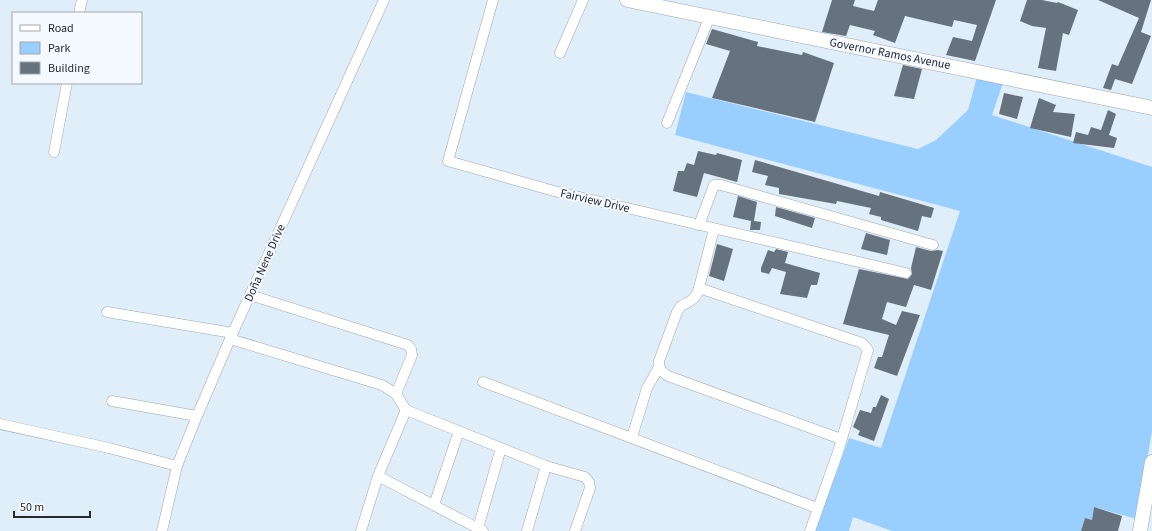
<svg xmlns="http://www.w3.org/2000/svg" width="1152" height="531" viewBox="0 0 1152 531" font-family="'Source Sans 3',sans-serif">
  <style>
    .green { fill: #98cfff }
    .building { fill: #66727d }
    .lines { fill: none; stroke-linecap: round; stroke-linejoin: round }
    .street-casing { stroke: #9aa7b3; stroke-width: 11 }
    .secondary-casing { stroke: #9aa7b3; stroke-width: 15 }
    .street { stroke: #fff; stroke-width: 10 }
    .secondary { stroke: #fff; stroke-width: 14 }
    .labels { text-anchor: middle; dominant-baseline: central; stroke-width: 4; stroke-linejoin: round; paint-order: stroke }
    .street-label { font-size: 12px; fill: #252a2f; stroke: #f4faff }
  </style>
  <rect width="100%" height="100%" fill="#e0eefa"/>
  <polygon class="green" points="977,77 1003,83 992,115 1152,167 1152,431 1137,519 1094,507 1092,520 1085,518 1081,531 892,531 853,517 849,531 815,531 849,438 881,448 960,211 675,135 686,92 918,149 936,140 968,110"/>
  <g class="building">
    <polygon points="832,0 855,0 853,6 874,11 878,0 996,0 975,61 946,55 953,37 972,41 977,25 954,20 952,27 905,16 895,43 873,35 875,31 850,25 846,36 822,32"/>
    <polygon points="1027,0 1042,0 1057,3 1058,2 1078,10 1069,35 1063,33 1056,71 1038,68 1046,28 1032,26 1020,21"/>
    <polygon points="1098,0 1151,0 1141,32 1151,36 1132,84 1115,79 1111,90 1103,88 1112,64 1118,66 1139,18"/>
    <polygon points="712,29 758,42 757,46 802,55 803,52 834,63 815,122 712,98 730,51 706,44"/>
    <polygon points="903,65 922,69 914,99 894,96"/>
    <polygon points="1004,93 1023,97 1017,119 999,114"/>
    <polygon points="1039,98 1056,105 1053,112 1075,114 1071,137 1030,128"/>
    <polygon points="1108,110 1116,114 1109,135 1117,138 1114,148 1073,143 1076,132 1088,135 1091,127 1101,130"/>
    <polygon points="698,151 716,155 717,153 742,160 737,182 704,173 697,197 673,191 678,171 684,171 687,163 694,165"/>
    <polygon points="755,160 879,196 880,192 934,208 931,218 922,216 918,231 881,220 881,217 869,214 871,208 837,201 836,204 779,194 779,188 765,185 768,176 752,172"/>
    <polygon points="738,196 757,202 754,221 761,222 760,230 750,230 751,221 733,217"/>
    <polygon points="776,207 815,218 812,228 775,216"/>
    <polygon points="866,233 890,240 887,255 861,249"/>
    <polygon points="717,244 733,249 724,281 709,276"/>
    <polygon points="916,247 931,251 938,250 943,251 931,290 914,285 906,307 887,302 882,319 896,325 902,311 920,315 897,376 874,368 878,357 882,357 889,335 843,324 859,269 908,279 912,274 911,268"/>
    <polygon points="776,249 788,252 785,263 820,273 817,285 811,285 807,298 780,294 786,272 772,268 769,274 761,272 761,268 768,250 774,252"/>
    <polygon points="881,395 889,399 874,441 858,435 860,431 853,427 860,410 871,413 873,407 876,407"/>
    <polygon points="1094,507 1122,516 1118,531 1081,531 1085,518 1092,520"/>
  </g>
  <g class="lines">
    <defs>
      <g id="street">
        <polyline points="493,0 448,161 554,191 906,273"/>
        <polyline points="79,13 82,0"/>
        <polyline points="560,53 583,0"/>
        <polyline points="667,123 710,16"/>
        <polyline points="54,152 67,83"/>
        <polyline points="699,225 714,185 721,185 933,245"/>
        <polyline points="714,229 699,288 862,343 868,350 838,452 810,531"/>
        <path d="M699,288C696,300 690,301 681,306L677,312L659,361C659,369 661,371 668,376L841,439"/>
        <polyline points="250,295 408,345 411,349 412,355 396,394"/>
        <polyline points="107,312 233,333"/>
        <polyline points="230,339 382,385 396,394 406,410 546,466 585,477 589,482 590,488 575,531"/>
        <polyline points="483,382 817,508"/>
        <polyline points="112,401 197,416"/>
        <polyline points="0,424 109,448 177,466"/>
        <polyline points="632,437 647,388 659,367"/>
        <polyline points="378,476 483,531"/>
        <polyline points="434,505 459,431"/>
        <polyline points="478,528 501,448"/>
        <polyline points="162,531 177,466 197,416 230,339 384,0"/>
        <polyline points="361,531 378,476 406,410"/>
        <polyline points="527,531 546,466"/>
      </g>
      <g id="secondary">
        <polyline points="627,0 1152,108"/>
        <polyline points="1140,531 1152,462"/>
      </g>
    </defs>
    <use href="#street" class="street-casing"/>
    <use href="#secondary" class="secondary-casing"/>
    <use href="#street" class="street"/>
    <use href="#secondary" class="secondary"/>
  </g>
  <g class="labels">
    <g class="street-label">
      <text transform="translate(890 54) rotate(11)">Governor Ramos Avenue</text>
      <text transform="translate(595 201) rotate(13)">Fairview Drive</text>
      <text transform="translate(265 263) rotate(-66)">Doña Nene Drive</text>
    </g>
  </g>
  <rect x="12" y="12" width="130" height="72" fill="#f4faff" stroke="#a1a7ac"/>
  <rect x="20" y="25" width="20" height="6" fill="#ffffff" stroke="#a1a7ac"/>
  <text x="48" y="32" font-size="12" fill="#252a2f">Road</text>
  <rect x="20" y="42" width="20" height="12" fill="#98cfff" stroke="#a1a7ac"/>
  <text x="48" y="52" font-size="12" fill="#252a2f">Park</text>
  <rect x="20" y="62" width="20" height="12" fill="#66727d" stroke="#a1a7ac"/>
  <text x="48" y="72" font-size="12" fill="#252a2f">Building</text>
  <path d="M14 511v6h76v-6" fill="none" stroke="#252a2f" stroke-width="2"/>
  <text x="20" y="511" font-size="12" fill="#252a2f" stroke="#f4faff" stroke-width="3" paint-order="stroke">50 m</text>
</svg>
